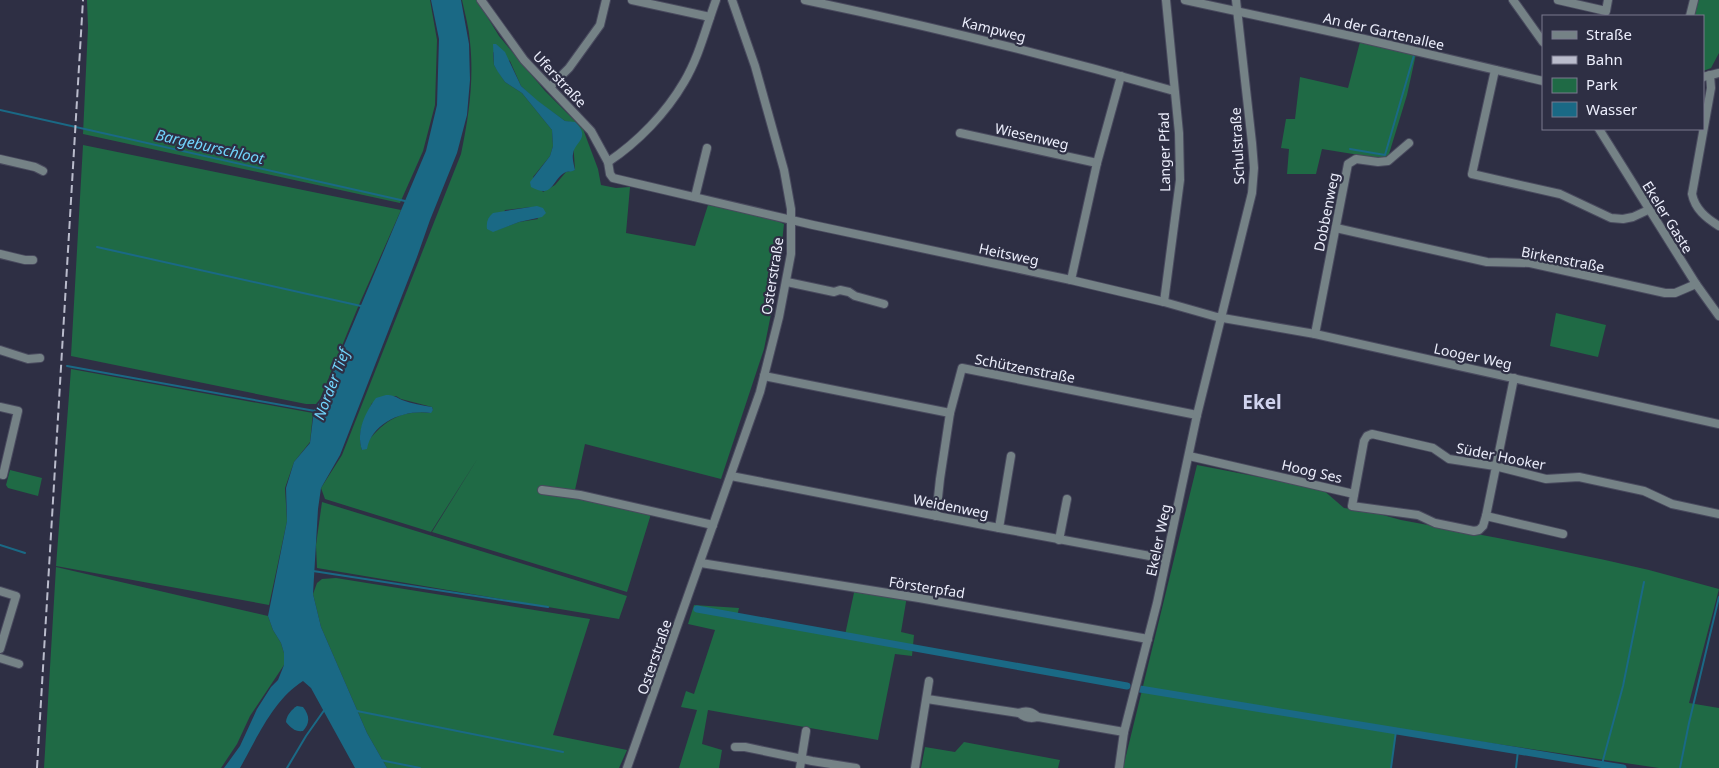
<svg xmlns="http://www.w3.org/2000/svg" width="1719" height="768" viewBox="0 0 1719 768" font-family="'Noto Sans',sans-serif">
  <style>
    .green { fill: #1f6a45; fill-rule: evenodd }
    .water { fill: #1a6985 }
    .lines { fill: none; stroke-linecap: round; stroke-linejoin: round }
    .stream { stroke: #1a6985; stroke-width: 2 }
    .canal { stroke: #1a6985; stroke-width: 7 }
    .minor-casing { stroke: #494a5e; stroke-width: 10 }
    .minor { stroke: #758286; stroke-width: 8 }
    .rail { stroke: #babccc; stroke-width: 2; stroke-dasharray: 8 4; stroke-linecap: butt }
    .labels { text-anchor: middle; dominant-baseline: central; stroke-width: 4.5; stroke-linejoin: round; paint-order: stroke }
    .street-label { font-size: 14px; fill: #eceefc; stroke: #2e2f44 }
    .water-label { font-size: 15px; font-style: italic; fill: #71d4fc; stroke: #2e2f44 }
    .district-label { font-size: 19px; font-weight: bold; fill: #d0d3ee; stroke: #2e2f44 }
  </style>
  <rect width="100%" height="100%" fill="#2e2f44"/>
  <g class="green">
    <polygon points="87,0 430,0 437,40 435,105 423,151 400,203 83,134 88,27"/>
    <path d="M462,0H477L499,36L545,91L583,129L598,169L601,185L616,188L630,187L626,233L695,246L708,205L770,218L784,224L778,279L764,349L721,479L585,444L575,490L651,514L627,592L432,532L478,458L431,532L325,499L321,488L342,455L461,154C469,116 474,80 470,42C469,28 465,14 462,0ZM493,52L510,61L521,86L537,101L565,121L570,122C573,139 574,154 575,170L566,172L555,185L543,192L533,177L550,156L553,146L552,130L522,93L505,82L494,65ZM531,207L538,219L519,222L497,230L505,210ZM396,396L401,399L432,407L433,410L430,413C399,409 379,424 362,450C356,431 365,420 372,403Z"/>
    <polygon points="1696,0 1719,0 1719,53 1711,68 1703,71 1703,16 1692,16"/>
    <polygon points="1361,38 1416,54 1407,95 1389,154 1384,159 1322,149 1316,174 1287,174 1289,149 1281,148 1286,119 1295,119 1300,77 1348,88"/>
    <polygon points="83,145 401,210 358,307 320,399 316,404 306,404 71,356"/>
    <polygon points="1556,313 1606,325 1598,357 1550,346"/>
    <polygon points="71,369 313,413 310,442 294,462 285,488 287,521 269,605 56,566"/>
    <polygon points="1197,465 1322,489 1344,508 1372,512 1401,520 1498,538 1605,560 1649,570 1719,589 1689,703 1719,708 1719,768 1659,768 1402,730 1396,731 1391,768 1123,768"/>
    <polygon points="10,470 42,478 38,496 8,488 6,485"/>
    <polygon points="322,502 627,596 619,619 317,568 316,545"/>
    <polygon points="56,567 268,616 273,630 281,643 284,653 284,665 250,716 237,744 221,768 44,768"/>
    <polygon points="336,578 590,619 553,735 627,750 619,768 387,768 367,733 321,627 313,594 317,583 322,579"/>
    <polygon points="855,588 907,596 901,632 914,635 912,656 895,654 878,740 708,710 702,744 722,750 719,768 679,768 697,710 681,707 686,691 694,694 715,630 688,624 694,605 739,608 737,617 845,635"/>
    <polygon points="964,742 1060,760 1058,768 921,768 925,747 955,752"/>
  </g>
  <g class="water">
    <path d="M431,0H461L469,44L470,80L467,115L457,153L430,220L417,257L340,455L321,488L318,509L313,594L321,627L367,733L387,768H355L311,688L303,681C273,700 257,738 240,768H224L240,746L257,709L271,687L278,680L284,665V653L281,643L273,630L268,616L287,521L286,488L294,462L310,443L314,410L321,400L426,151L437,105L439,39Z"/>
    <path d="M493,44H496L505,52L521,86L538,101L565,121L575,122C592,138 574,142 573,154C572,159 574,165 575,170C572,172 569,171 566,172C552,178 554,200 531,187L530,182L550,156L553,146L552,130L522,93L505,82L498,72L494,65Z"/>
    <path d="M537,206L543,208L546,213L542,217L519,222L493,232L487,229C486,222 488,217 493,213Z"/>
    <path d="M386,395C393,395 396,397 402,400C412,404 422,405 432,407L433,410L431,413C405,409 372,422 367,449L362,450C356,431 365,413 376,398Z"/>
    <path d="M297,706L303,707C310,716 310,723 303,731C295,732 291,728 286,722C286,716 292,709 297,706Z"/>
  </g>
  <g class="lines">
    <g class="stream">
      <polyline points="0,110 405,201"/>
      <polyline points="1350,149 1385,155 1414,55"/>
      <polyline points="97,247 361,306"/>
      <polyline points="67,366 315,411"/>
      <polyline points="0,545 25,553"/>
      <polyline points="313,571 548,607"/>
      <polyline points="357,711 563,752"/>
      <polyline points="380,760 420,768"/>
      <polyline points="1602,764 1623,686 1644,582"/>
      <polyline points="287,768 306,736 325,709"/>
      <polyline points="1391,768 1396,731"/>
      <polyline points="1516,768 1518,751"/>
      <polyline points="1680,768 1689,723 1719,597"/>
    </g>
    <g class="canal">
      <polyline points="697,609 1127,686"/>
      <polyline points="1140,689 1623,768"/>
    </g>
    <defs>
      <g id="minor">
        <polyline points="481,0 524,60 591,131 608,162 610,174 613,178 813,225 1071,280 1164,302 1217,317 1315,334 1719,424"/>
        <polyline points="632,0 710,17"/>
        <path d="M805,0C930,26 1052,56 1174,91"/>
        <polyline points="1185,0 1360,38 1543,81"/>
        <polyline points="1513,0 1543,42"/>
        <polyline points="1558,0 1606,11 1608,0"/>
        <polyline points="1690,16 1694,0"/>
        <polyline points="1495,70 1472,174 1560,194 1611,218 1623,219 1633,217 1648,210"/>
        <path d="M1710,75L1711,88L1692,194C1695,209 1706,218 1719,226"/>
        <polyline points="1703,77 1719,73"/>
        <polyline points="550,87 569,68 600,25 606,0"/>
        <polyline points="1599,129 1696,284 1719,316"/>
        <polyline points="960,133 1097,163"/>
        <polyline points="0,159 35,167 43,171"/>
        <path d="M608,162C638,142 666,113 684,82C699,57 706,27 716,0"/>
        <polyline points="695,197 707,148"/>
        <polyline points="1336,228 1487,262 1530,263 1665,293 1675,293 1696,284"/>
        <polyline points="0,254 25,260 33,260"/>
        <polyline points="1071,280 1097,163 1121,76"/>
        <polyline points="787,282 834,292 840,290 849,292 855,296 884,304"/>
        <polyline points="1164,302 1180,180 1179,133 1166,0"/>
        <polyline points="1315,334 1348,164 1356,159 1378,162 1388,161 1409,143"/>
        <polyline points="0,350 28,359 40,358"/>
        <polyline points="764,376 950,413 962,368 1197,415"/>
        <polyline points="1514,378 1486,516 1483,526 1479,530 1474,531 1435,523 1418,515 1352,506 1364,441 1367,436 1372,434 1433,448 1449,459 1495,466 1546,479 1579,477 1644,491 1672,504 1719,514"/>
        <polyline points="0,407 18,411 3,475 0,474"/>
        <polyline points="1189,456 1354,494"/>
        <polyline points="731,476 999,528 1166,559"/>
        <polyline points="542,490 580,495 713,525"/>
        <polyline points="936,516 940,479 950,413"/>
        <polyline points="1486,516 1563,534"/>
        <polyline points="999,528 1011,456"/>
        <polyline points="1059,540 1067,499"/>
        <polyline points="701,563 919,598 1148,639"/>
        <polyline points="0,591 16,596 0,649"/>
        <polyline points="0,658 19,664"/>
        <path d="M927,699L1019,713C1027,710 1032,712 1038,717"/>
        <path d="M1019,713C1025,718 1031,719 1038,717L1124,732"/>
        <polyline points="735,747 745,747 812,761 856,768"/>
        <polyline points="627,768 760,392 779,317 791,254 791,209 784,170 755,66 732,0"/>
        <polyline points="800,768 806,731"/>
        <polyline points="915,768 929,681"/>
        <polyline points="1119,768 1124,732 1157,603 1197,415 1252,193 1254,168 1252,143 1236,0"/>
      </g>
    </defs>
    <use href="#minor" class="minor-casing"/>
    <use href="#minor" class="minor"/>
    <polyline class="rail" points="37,768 83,0"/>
  </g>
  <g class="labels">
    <g class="street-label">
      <text transform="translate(994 29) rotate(14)">Kampweg</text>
      <text transform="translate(1384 31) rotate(13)">An der Gartenallee</text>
      <text transform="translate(560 79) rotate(47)">Uferstraße</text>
      <text transform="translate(1032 136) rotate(13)">Wiesenweg</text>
      <text transform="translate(1237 146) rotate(-93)">Schulstraße</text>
      <text transform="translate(1164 152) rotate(-91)">Langer Pfad</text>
      <text transform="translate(1326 212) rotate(-79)">Dobbenweg</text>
      <text transform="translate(1668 217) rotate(58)">Ekeler Gaste</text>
      <text transform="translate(1009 254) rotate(12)">Heitsweg</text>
      <text transform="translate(1563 259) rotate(11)">Birkenstraße</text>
      <text transform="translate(772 276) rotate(-81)">Osterstraße</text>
      <text transform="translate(1473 356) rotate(12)">Looger Weg</text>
      <text transform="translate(1025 368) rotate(11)">Schützenstraße</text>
      <text transform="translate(1501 456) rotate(11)">Süder Hooker</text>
      <text transform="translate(1312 471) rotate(13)">Hoog Ses</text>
      <text transform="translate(951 506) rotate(11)">Weidenweg</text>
      <text transform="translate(1158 540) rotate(-78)">Ekeler Weg</text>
      <text transform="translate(927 587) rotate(9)">Försterpfad</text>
      <text transform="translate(654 657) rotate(-71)">Osterstraße</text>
    </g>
    <g class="water-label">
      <text transform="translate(210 146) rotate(13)">Bargeburschloot</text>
      <text transform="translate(331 384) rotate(-69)">Norder Tief</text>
    </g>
    <g class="district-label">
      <text x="1262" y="402">Ekel</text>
    </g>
  </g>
  <rect x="1542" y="15" width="162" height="115" fill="#2e2f44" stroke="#7a7b8e"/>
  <rect x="1552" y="31" width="25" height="8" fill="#758286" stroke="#7a7b8e"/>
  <text x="1586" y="40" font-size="15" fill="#eceefc">Straße</text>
  <rect x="1552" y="56" width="25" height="8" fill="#babccc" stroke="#7a7b8e"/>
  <text x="1586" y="65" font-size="15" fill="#eceefc">Bahn</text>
  <rect x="1552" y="78" width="25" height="15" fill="#1f6a45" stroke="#7a7b8e"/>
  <text x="1586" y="90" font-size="15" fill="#eceefc">Park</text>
  <rect x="1552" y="102" width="25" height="15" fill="#1a6985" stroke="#7a7b8e"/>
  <text x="1586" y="115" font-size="15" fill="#eceefc">Wasser</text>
</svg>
